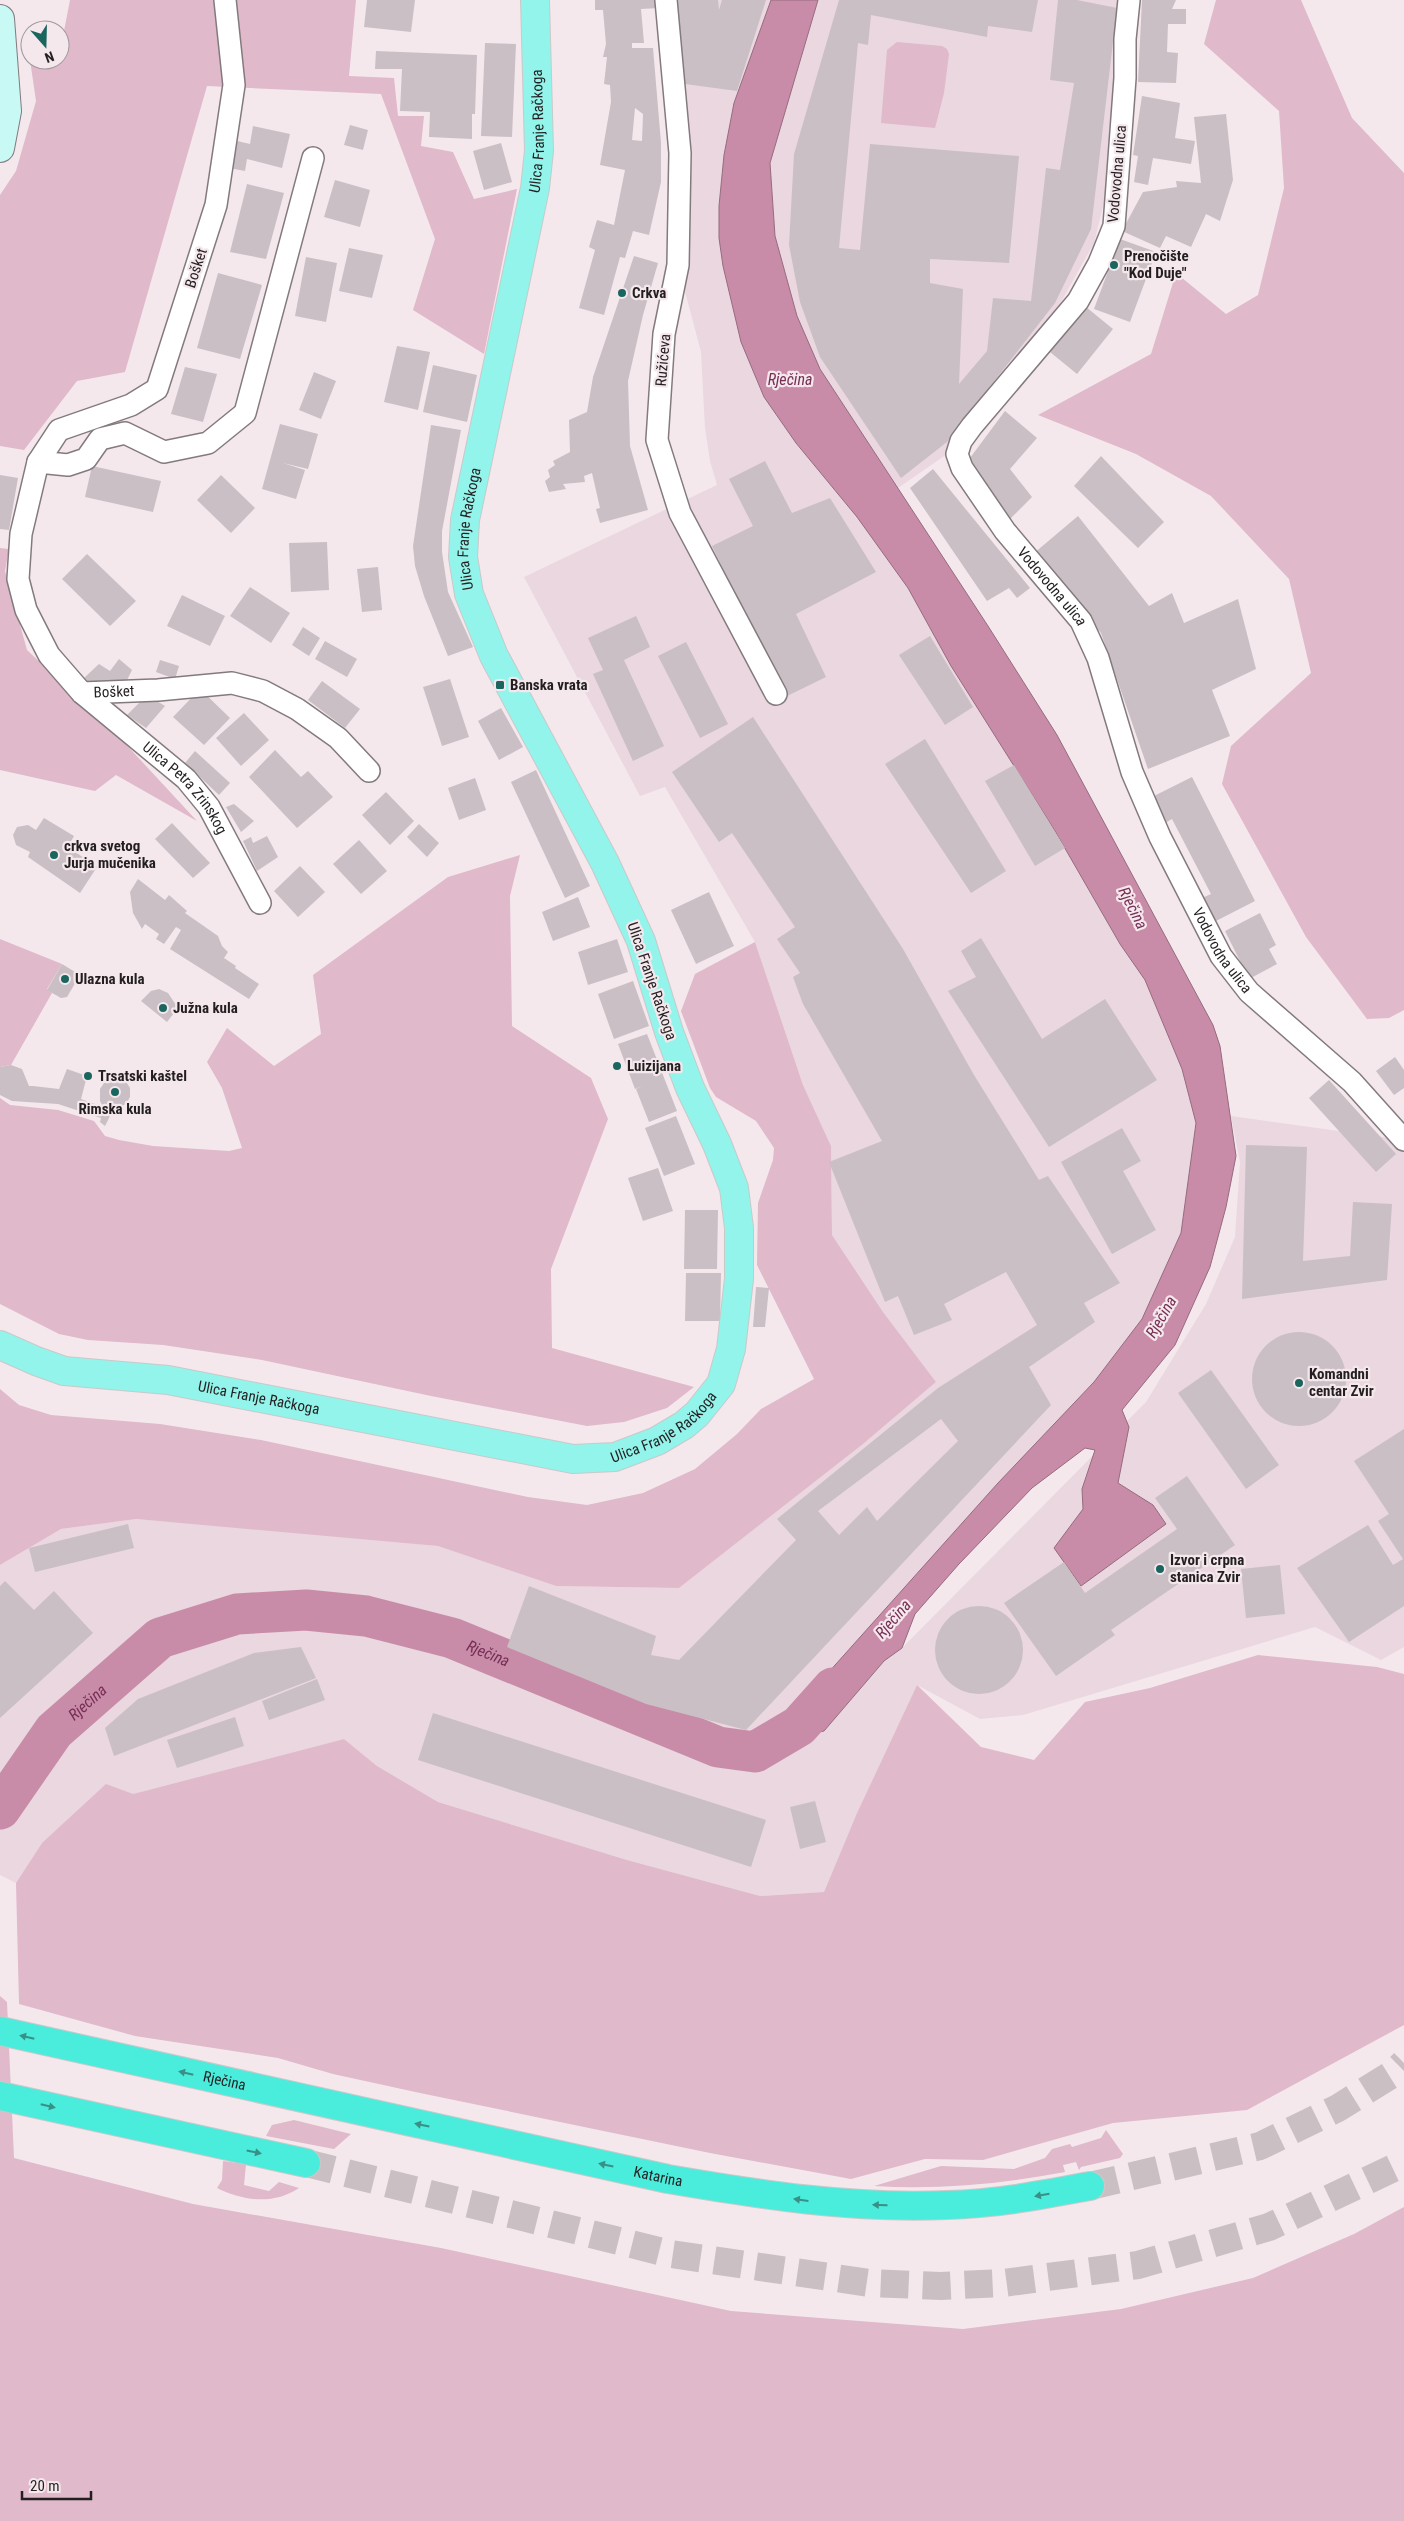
<svg xmlns="http://www.w3.org/2000/svg" width="1404" height="2521" viewBox="0 0 1404 2521" font-family="'Roboto Condensed',sans-serif">
  <style>
    .built { fill: #ead7df }
    .green { fill: #e0b9ca }
    .water { fill: #c88ca8; stroke: #966b7f }
    .lines { fill: none; stroke-linecap: round; stroke-linejoin: round }
    .river { stroke: #c88ca8; stroke-width: 41 }
    .building { fill: #cabfc4; fill-rule: evenodd }
    .highway-tunnel { stroke: #cac0c4; stroke-width: 28; stroke-dasharray: 28 14; stroke-linecap: butt }
    .street-casing { stroke: #837a7e; stroke-width: 24 }
    .secondary-casing { stroke: #837a7e; stroke-width: 30 }
    .primary-casing { stroke: #cac9c9; stroke-width: 30 }
    .highway-casing { stroke: #cac9c9; stroke-width: 30 }
    .street { stroke: #fff; stroke-width: 21 }
    .secondary { stroke: #c9f9f4; stroke-width: 28 }
    .primary { stroke: #92f4ea; stroke-width: 28 }
    .highway { stroke: #4aecdc; stroke-width: 28 }
    .oneway { fill: #389087 }
    .poi-dot { fill: #1a655e; stroke: #f4e8ed; stroke-width: 2 }
    .labels { text-anchor: middle; dominant-baseline: central; stroke-width: 4.5; stroke-linejoin: round; paint-order: stroke }
    .street-label { font-size: 15px; fill: #231f20; stroke: #f4e8ed }
    .poi-label { font-size: 15px; font-weight: bold; fill: #231f20; stroke: #f4e8ed; text-anchor: start }
    .water-label { font-size: 16px; font-style: italic; fill: #772e55; stroke: #f4e8ed }
  </style>
  <rect width="100%" height="100%" fill="#f4e8ed"/>
  <g class="built">
    <polygon points="673,0 771,0 734,103 724,155 719,206 723,266 741,342 764,397 796,443 857,517 908,588 951,666 1055,831 1120,944 1146,980 1182,1069 1196,1123 1181,1233 1145,1320 824,1731 884,1661 902,1648 1146,1402 1206,1304 1235,1237 1240,1162 1231,1116 1404,1140 1404,1647 1381,1660 1315,1627 1023,1715 980,1719 917,1685 857,1813 824,1892 760,1896 627,1860 438,1802 377,1766 344,1739 133,1794 42,1843 16,1883 0,1875 0,1565 61,1529 135,1519 288,1531 438,1546 556,1586 679,1588 863,1444 936,1382 883,1312 832,1235 831,1146 803,1085 755,942 665,787 640,796 524,577 717,485 710,461 705,428 701,352 678,265"/>
    <polygon points="818,0 1127,0 1120,35 1104,202 1094,243 1048,325 950,452 898,488 820,369 797,316 775,236 770,163"/>
  </g>
  <g class="green">
    <polygon points="70,0 356,0 349,76 394,78 398,116 424,116 421,146 453,152 474,199 517,189 484,354 413,310 435,239 381,94 207,86 125,372 77,381 24,450 0,446 0,195 16,171 36,101 30,60 60,60 60,34 64,31"/>
    <polygon points="1216,0 1301,0 1352,118 1404,173 1404,1010 1389,1018 1367,1019 1306,937 1222,784 1231,746 1311,673 1289,579 1211,496 1136,454 1038,415 1151,354 1176,273 1226,314 1258,295 1284,188 1279,111 1204,44"/>
    <polygon points="897,42 942,46 947,49 949,54 944,93 935,128 881,123 887,50"/>
    <polygon points="0,548 9,549 5,571 27,650 121,739 197,821 116,775 95,791 0,770"/>
    <polygon points="520,855 510,896 512,1026 591,1078 608,1119 551,1269 552,1348 694,1387 667,1408 624,1422 587,1426 431,1396 262,1360 163,1345 88,1340 59,1334 0,1304 0,1098 10,1105 58,1110 94,1121 105,1136 119,1140 153,1146 229,1151 242,1148 222,1088 207,1062 227,1028 274,1066 321,1034 313,975 448,877"/>
    <polygon points="0,939 62,964 47,989 52,993 11,1065 0,1067"/>
    <polygon points="755,942 803,1085 831,1146 832,1235 883,1312 936,1382 863,1444 679,1588 556,1586 438,1546 136,1519 61,1529 0,1565 0,1389 19,1405 51,1415 160,1424 261,1440 528,1497 587,1505 643,1493 695,1469 737,1434 761,1409 814,1379 757,1265 758,1203 773,1160 774,1148 756,1121 716,1097 710,1088 681,1011 695,974"/>
    <polygon points="1258,1655 1377,1667 1404,1674 1404,2025 1247,2110 1113,2123 983,2160 925,2159 851,2179 710,2153 420,2093 333,2074 278,2058 135,2036 19,2004 16,1883 42,1843 106,1784 133,1794 344,1739 377,1766 438,1802 627,1860 760,1896 824,1892 857,1813 917,1685 981,1747 1034,1760 1085,1702 1150,1688"/>
    <polygon points="0,1996 7,2002 14,2158 193,2204 441,2248 731,2311 963,2329 1121,2309 1253,2278 1354,2234 1404,2207 1404,2521 0,2521"/>
    <polygon points="294,2120 351,2134 334,2149 266,2136 272,2125"/>
    <path d="M1106,2130L1123,2154L1120,2158L1081,2167L1079,2170L1076,2162L1063,2165L1065,2172C1002,2184 938,2190 874,2186L941,2166L1014,2169L1045,2158L1052,2149L1070,2144L1072,2147L1101,2138Z"/>
    <path d="M223,2161L246,2164L244,2185L269,2191L279,2182L299,2188C274,2205 243,2201 217,2188L222,2180Z"/>
  </g>
  <polygon class="water" points="771,0 818,0 770,163 775,236 797,316 820,369 988,626 1057,735 1213,1025 1220,1046 1236,1156 1226,1207 1210,1267 1175,1345 1122,1410 1129,1427 1118,1483 1153,1505 1166,1524 1081,1586 1054,1548 1083,1509 1082,1489 1095,1450 1085,1448 1032,1488 959,1564 915,1614 902,1648 884,1661 824,1731 805,1735 785,1721 998,1483 1094,1382 1142,1319 1181,1233 1196,1123 1182,1069 1145,980 1120,944 1055,831 951,666 908,588 857,517 796,443 764,397 741,342 723,266 719,238 719,206 724,155 734,103"/>
  <g class="lines">
    <path class="river" id="s1" d="M0,1809L54,1731L160,1638L237,1614L306,1610L366,1616L452,1638L718,1747L755,1752L799,1726L833,1688"/>
  </g>
  <g class="building">
    <polygon points="367,0 415,0 411,32 364,27"/>
    <path d="M595,0H659V8L641,9L644,43H632V48H653L661,143V182L649,235L633,231L625,258L620,257L604,315L579,308L595,250L589,247L597,220L614,225L625,170L600,165L611,102L610,85L604,84L607,57H603L606,44L603,10H595ZM635,108L643,114L642,141L632,140Z"/>
    <polygon points="677,0 718,0 719,10 722,0 766,0 737,91 685,84"/>
    <polygon points="839,0 1038,0 1032,32 988,26 987,37 871,15 868,45 858,43 839,248 860,250 870,144 1019,156 1009,263 930,259 930,283 963,289 959,384 987,351 993,298 1031,301 1046,168 1060,170 1074,83 1050,80 1058,0 1077,0 1117,8 1091,229 1055,303 947,442 901,478 820,357 800,302 789,245 794,154"/>
    <polygon points="1142,0 1176,0 1172,9 1186,9 1186,24 1168,24 1167,52 1178,53 1176,83 1138,82"/>
    <polygon points="485,43 516,44 512,137 481,136"/>
    <polygon points="376,51 477,55 475,114 472,114 472,139 429,137 430,112 400,111 402,69 375,69"/>
    <polygon points="1142,96 1180,103 1175,138 1195,141 1191,164 1153,158 1148,185 1134,182 1138,156 1133,155"/>
    <polygon points="1226,114 1233,180 1220,221 1206,214 1191,247 1166,236 1160,248 1122,231 1143,192 1177,187 1176,181 1201,183 1194,117"/>
    <polygon points="350,125 368,130 363,150 344,145"/>
    <polygon points="253,126 290,134 282,168 247,159 245,171 229,168 233,140 250,144"/>
    <polygon points="501,143 512,182 484,190 473,151"/>
    <polygon points="335,180 370,190 360,227 324,217"/>
    <polygon points="247,184 284,193 266,259 230,252"/>
    <polygon points="1120,239 1156,252 1130,322 1094,309"/>
    <polygon points="349,248 383,255 372,298 339,291"/>
    <polygon points="634,256 658,263 643,315 628,381 630,446 648,510 600,523 596,509 600,508 592,473 584,476 585,482 563,484 566,489 549,492 545,481 550,477 548,470 555,465 553,461 570,452 569,420 587,412 593,377"/>
    <polygon points="306,257 337,263 326,322 295,316"/>
    <polygon points="218,273 262,285 240,359 197,348"/>
    <polygon points="1086,307 1113,329 1077,374 1050,352"/>
    <polygon points="397,346 430,352 418,410 384,402"/>
    <polygon points="433,365 477,375 467,422 423,412"/>
    <polygon points="185,367 217,374 203,422 171,414"/>
    <polygon points="314,372 336,381 321,419 299,410"/>
    <polygon points="1005,411 1037,438 1010,469 1032,497 1006,523 967,462"/>
    <polygon points="280,424 318,434 308,469 283,463 305,470 296,499 262,489"/>
    <polygon points="431,425 461,430 442,531 442,552 448,592 473,647 448,656 424,596 415,566 413,546"/>
    <polygon points="1101,456 1164,522 1138,548 1074,486"/>
    <polygon points="765,461 792,513 830,498 876,572 796,614 826,677 785,697 712,546 753,526 729,479"/>
    <polygon points="92,466 161,481 153,512 85,497"/>
    <polygon points="933,469 1030,588 1017,598 1009,588 987,601 910,488"/>
    <polygon points="0,475 18,478 9,530 0,529"/>
    <polygon points="221,475 255,508 231,533 197,500"/>
    <polygon points="1078,516 1149,606 1172,593 1184,623 1238,599 1256,669 1212,690 1230,736 1148,769 1101,633 1033,554"/>
    <polygon points="327,542 329,590 291,592 289,543"/>
    <polygon points="87,554 136,601 110,626 62,579"/>
    <polygon points="378,567 382,610 362,612 357,569"/>
    <polygon points="250,587 290,613 271,643 230,616"/>
    <polygon points="182,595 225,616 210,646 167,626"/>
    <polygon points="636,616 650,647 624,660 664,746 633,761 593,674 603,670 588,638"/>
    <polygon points="303,627 320,638 309,656 292,645"/>
    <polygon points="930,636 973,707 945,725 899,655"/>
    <polygon points="325,641 357,659 347,677 315,659"/>
    <polygon points="686,642 728,724 700,738 658,656"/>
    <polygon points="119,659 132,670 125,684 95,689 83,679 99,664 110,671"/>
    <polygon points="160,660 179,666 175,679 156,672"/>
    <polygon points="450,679 469,737 442,746 423,687"/>
    <polygon points="322,681 360,709 345,728 308,700"/>
    <polygon points="200,689 230,718 204,745 173,717"/>
    <polygon points="147,695 165,706 146,728 127,715"/>
    <polygon points="501,708 523,747 499,760 478,721"/>
    <polygon points="244,713 269,740 241,766 216,738"/>
    <path d="M753,717L903,949L974,1075L1039,1180L1048,1176L1120,1283L1084,1303L1095,1322L1029,1367L1051,1405L746,1730L646,1704L507,1647L529,1586L656,1636L651,1655L679,1660L796,1540L777,1519L938,1388L1037,1325L1006,1272L944,1304L952,1320L914,1335L898,1296L885,1302L829,1162L882,1141L803,1004L793,977L800,973L777,939L795,927L732,833L719,842L672,772ZM941,1419L958,1441L877,1521L867,1507L839,1535L818,1511Z"/>
    <polygon points="925,739 1006,871 971,893 885,764"/>
    <polygon points="275,750 301,777 308,771 333,797 297,828 249,777"/>
    <polygon points="195,751 230,783 219,795 185,763"/>
    <polygon points="1014,765 1065,848 1035,866 985,781"/>
    <polygon points="536,770 590,886 565,898 511,782"/>
    <polygon points="1192,777 1255,901 1214,922 1202,898 1211,894 1172,819 1165,823 1152,797"/>
    <polygon points="475,778 486,810 459,820 448,788"/>
    <polygon points="386,792 414,821 390,845 362,815"/>
    <polygon points="234,804 254,821 241,832 226,807"/>
    <polygon points="44,818 74,836 68,847 97,867 80,893 28,857 30,852 16,845 13,835 17,827 28,825 36,830"/>
    <polygon points="172,823 210,863 193,878 155,839"/>
    <polygon points="419,824 439,843 427,857 407,837"/>
    <polygon points="267,836 278,857 257,871 243,841 251,837 253,843"/>
    <polygon points="359,840 387,871 361,894 333,864"/>
    <polygon points="300,866 325,892 298,917 274,891"/>
    <polygon points="138,879 165,900 169,895 187,911 185,913 218,936 222,946 228,952 224,958 236,966 235,968 259,984 249,999 170,949 181,930 176,927 164,944 156,939 159,934 145,924 142,929 133,913 130,892"/>
    <polygon points="709,892 734,946 696,964 671,910"/>
    <polygon points="578,897 590,927 553,941 542,912"/>
    <polygon points="1260,913 1276,945 1269,949 1277,964 1249,979 1225,931"/>
    <polygon points="981,938 1042,1039 1105,999 1157,1080 1049,1147 948,991 976,977 961,951"/>
    <polygon points="617,939 628,972 588,985 578,952"/>
    <polygon points="62,964 80,975 67,997 61,998 47,990"/>
    <polygon points="633,981 649,1026 614,1039 598,994"/>
    <polygon points="159,989 168,993 176,1005 174,1013 167,1022 141,1001 151,991"/>
    <polygon points="647,1034 677,1111 649,1122 636,1089 642,1086 635,1089 618,1044"/>
    <polygon points="1395,1057 1404,1070 1404,1088 1394,1095 1376,1071"/>
    <polygon points="11,1065 22,1069 29,1086 33,1086 59,1089 67,1069 87,1076 81,1099 103,1107 100,1101 100,1089 104,1083 113,1078 125,1080 130,1088 130,1097 126,1104 113,1110 105,1126 100,1122 101,1118 58,1104 12,1101 0,1095 0,1067"/>
    <polygon points="1329,1080 1396,1154 1376,1172 1309,1098"/>
    <polygon points="676,1116 695,1164 664,1176 645,1128"/>
    <polygon points="1122,1128 1141,1161 1123,1171 1156,1230 1112,1254 1061,1162"/>
    <polygon points="1246,1145 1307,1147 1303,1261 1350,1256 1353,1202 1392,1204 1387,1280 1242,1299"/>
    <polygon points="658,1168 673,1211 643,1221 628,1178"/>
    <polygon points="685,1210 718,1210 717,1269 684,1269"/>
    <polygon points="686,1273 721,1273 720,1321 685,1321"/>
    <polygon points="756,1287 769,1288 765,1327 753,1327"/>
    <circle cx="1299" cy="1379" r="47"/>
    <polygon points="1211,1370 1279,1465 1246,1489 1178,1393"/>
    <polygon points="1404,1429 1404,1606 1349,1642 1297,1568 1368,1525 1393,1565 1403,1559 1378,1521 1389,1514 1354,1461"/>
    <polygon points="1187,1476 1235,1545 1111,1630 1115,1635 1056,1676 1004,1603 1064,1562 1085,1593 1177,1529 1155,1498"/>
    <polygon points="128,1524 134,1548 35,1572 29,1548"/>
    <polygon points="1280,1565 1285,1614 1246,1618 1241,1569"/>
    <polygon points="5,1581 34,1610 54,1591 93,1633 0,1718 0,1586"/>
    <circle cx="979" cy="1650" r="44"/>
    <polygon points="301,1647 316,1678 114,1756 105,1728 138,1699 254,1653"/>
    <polygon points="317,1679 325,1700 269,1720 262,1701"/>
    <polygon points="433,1713 766,1820 751,1867 418,1760"/>
    <polygon points="235,1717 244,1746 177,1768 167,1740"/>
    <polygon points="815,1801 826,1842 800,1849 790,1807"/>
  </g>
  <g class="lines">
    <g class="highway-tunnel">
      <polyline points="306,2163 671,2254 870,2283 941,2286 1003,2283 1138,2265 1269,2227 1404,2163"/>
      <polyline points="1090,2186 1260,2146 1338,2108 1394,2073 1404,2063"/>
    </g>
    <defs>
      <g id="street">
        <path id="s2" d="M225,0L234,85L216,205L157,389L131,405L59,430L38,462L21,534L18,579L26,610L49,655L82,693L186,779L209,807L260,903"/>
        <polyline points="666,0 680,153 678,265 664,334 657,440 680,513 776,694"/>
        <path id="s3" d="M1129,0L1125,39V78L1114,226L1099,263L1078,301L972,426L961,441L957,454L962,468L1005,531L1081,621L1098,658L1132,772L1160,837L1221,956L1249,992L1352,1082L1404,1140"/>
        <polyline points="38,462 68,465 86,459 100,439 125,433 164,452 208,443 245,413 313,158"/>
        <path id="s4" d="M82,693L158,690L232,683L263,691L297,709L338,738L369,771"/>
      </g>
      <polyline id="secondary" points="0,19 7,111 0,148"/>
      <g id="primary">
        <path id="s5" d="M0,1345L36,1361L64,1371L168,1380L573,1459L615,1457L657,1441L684,1425L697,1414L721,1384L731,1349L739,1279V1228L734,1188L717,1144L690,1088L669,1032L641,941L605,863L494,656L469,594L463,557L465,520L535,188L539,151L535,0"/>
      </g>
      <g id="highway">
        <path id="s6" d="M0,2031L668,2179C761,2195 852,2209 947,2205C995,2204 1042,2195 1090,2186"/>
        <polyline points="0,2096 306,2163"/>
      </g>
    </defs>
    <use href="#street" class="street-casing"/>
    <use href="#secondary" class="secondary-casing"/>
    <use href="#primary" class="primary-casing"/>
    <use href="#highway" class="highway-casing"/>
    <use href="#street" class="street"/>
    <use href="#secondary" class="secondary"/>
    <use href="#primary" class="primary"/>
    <use href="#highway" class="highway"/>
  </g>
  <defs><path id="oneway-solid" d="M-6-.8H1V-3.2L6.5 0L1 3.2V.8H-6Z" transform="scale(1.25)"/></defs>
  <g class="oneway">
    <use href="#oneway-solid" transform="translate(27 2037) rotate(-167)"/>
    <use href="#oneway-solid" transform="translate(186 2073) rotate(-167)"/>
    <use href="#oneway-solid" transform="translate(48 2106) rotate(13)"/>
    <use href="#oneway-solid" transform="translate(422 2125) rotate(-168)"/>
    <use href="#oneway-solid" transform="translate(254 2152) rotate(12)"/>
    <use href="#oneway-solid" transform="translate(606 2165) rotate(-168)"/>
    <use href="#oneway-solid" transform="translate(1042 2195) rotate(170)"/>
    <use href="#oneway-solid" transform="translate(801 2200) rotate(-172)"/>
    <use href="#oneway-solid" transform="translate(880 2205) rotate(-179)"/>
  </g>
  <g class="poi-dot">
    <circle cx="1114" cy="265" r="5"/>
    <circle cx="622" cy="293" r="5"/>
    <rect x="495" y="680" width="10" height="10" rx="2.5"/>
    <circle cx="54" cy="855" r="5"/>
    <circle cx="65" cy="979" r="5"/>
    <circle cx="163" cy="1008" r="5"/>
    <circle cx="617" cy="1066" r="5"/>
    <circle cx="88" cy="1076" r="5"/>
    <circle cx="115" cy="1092" r="5"/>
    <circle cx="1299" cy="1383" r="5"/>
    <circle cx="1160" cy="1569" r="5"/>
  </g>
  <g class="labels">
    <g class="street-label">
      <text stroke="none"><textPath href="#s5" startOffset="2081">Ulica Franje Račkoga</textPath></text>
      <text transform="translate(1117 174) rotate(-85)">Vodovodna ulica</text>
      <text transform="translate(196 268) rotate(-72)">Bošket</text>
      <text transform="translate(663 360) rotate(-85)">Ružićeva</text>
      <text stroke="none"><textPath href="#s5" startOffset="1676">Ulica Franje Račkoga</textPath></text>
      <text stroke="none"><textPath href="#s3" startOffset="670">Vodovodna ulica</textPath></text>
      <text stroke="none"><textPath href="#s4" startOffset="32">Bošket</textPath></text>
      <text stroke="none"><textPath href="#s2" startOffset="938">Ulica Petra Zrinskog</textPath></text>
      <text stroke="none"><textPath href="#s3" startOffset="1075">Vodovodna ulica</textPath></text>
      <text transform="translate(652 981) rotate(71)">Ulica Franje Račkoga</text>
      <text stroke="none"><textPath href="#s5" startOffset="266">Ulica Franje Račkoga</textPath></text>
      <text stroke="none"><textPath href="#s5" startOffset="686">Ulica Franje Račkoga</textPath></text>
      <text stroke="none"><textPath href="#s6" startOffset="230">Rječina</textPath></text>
      <text stroke="none"><textPath href="#s6" startOffset="674">Katarina</textPath></text>
    </g>
    <g class="poi-label">
      <text x="1124" y="256">Prenočište<tspan x="1124" dy="17">"Kod Duje"</tspan></text>
      <text x="632" y="293">Crkva</text>
      <text x="510" y="685">Banska vrata</text>
      <text x="64" y="846">crkva svetog<tspan x="64" dy="17">Jurja mučenika</tspan></text>
      <text x="75" y="979">Ulazna kula</text>
      <text x="173" y="1008">Južna kula</text>
      <text x="627" y="1066">Luizijana</text>
      <text x="98" y="1076">Trsatski kaštel</text>
      <text x="115" y="1109" text-anchor="middle">Rimska kula</text>
      <text x="1309" y="1374">Komandni<tspan x="1309" dy="17">centar Zvir</tspan></text>
      <text x="1170" y="1560">Izvor i crpna<tspan x="1170" dy="17">stanica Zvir</tspan></text>
    </g>
    <g class="water-label">
      <text x="790" y="379">Rječina</text>
      <text transform="translate(1133 908) rotate(63)">Rječina</text>
      <text transform="translate(1161 1317) rotate(-60)">Rječina</text>
      <text transform="translate(893 1619) rotate(-49)">Rječina</text>
      <text stroke="none"><textPath href="#s1" startOffset="574">Rječina</textPath></text>
      <text stroke="none"><textPath href="#s1" startOffset="139">Rječina</textPath></text>
    </g>
  </g>
  <g transform="translate(45 45) rotate(160)"><circle r="24" fill="#f4e8ed" stroke="#a0989b"/>
  <path d="M0-4L9 19L0 12L-9 19Z" fill="#1a655e"/>
  <text y="-8" font-size="14" font-weight="bold" text-anchor="middle" fill="#231f20">N</text>
  </g>
  <path d="M22 2491v8h69v-8" fill="none" stroke="#231f20" stroke-width="2.5"/>
  <text x="30" y="2491" font-size="15" fill="#231f20" stroke="#f4e8ed" stroke-width="4" paint-order="stroke">20 m</text>
</svg>
